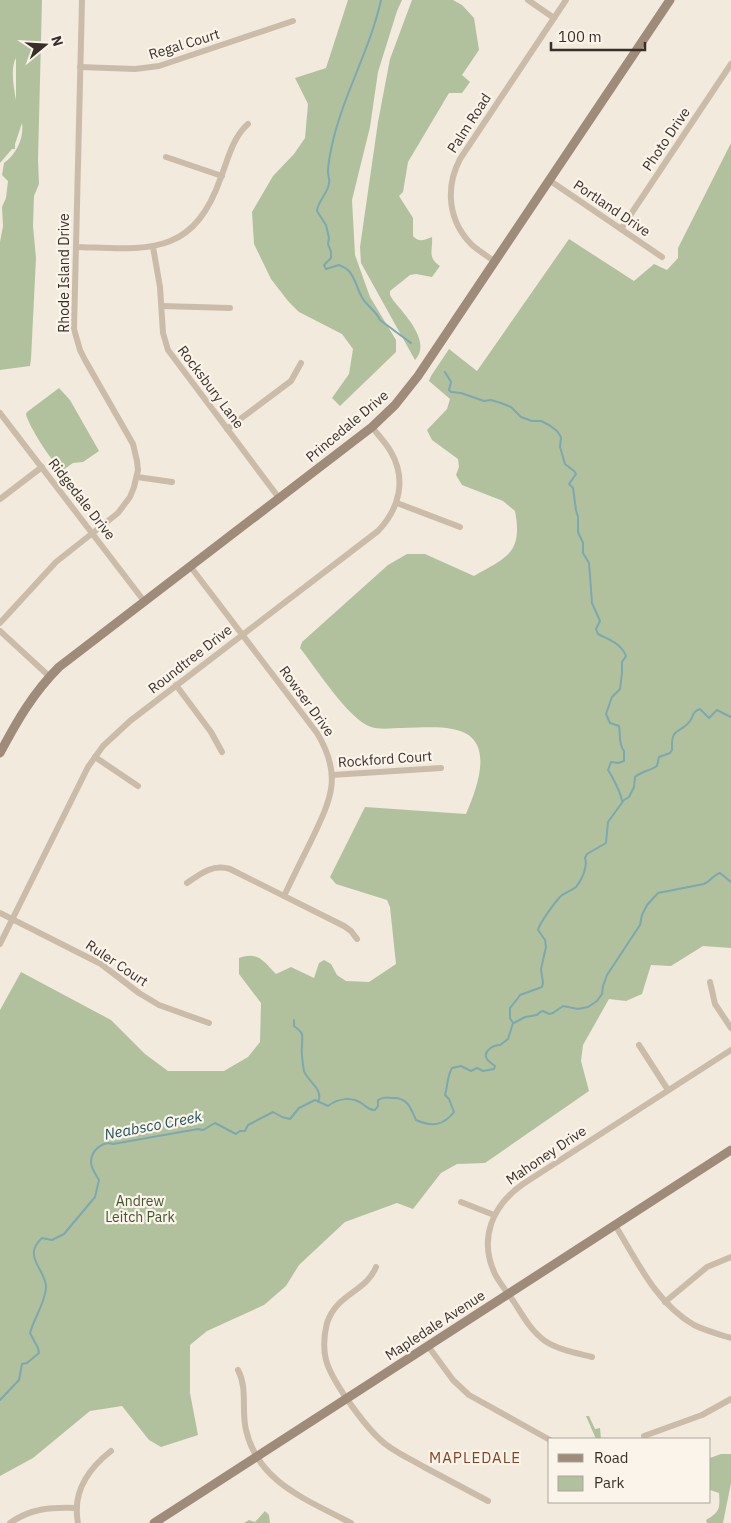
<svg xmlns="http://www.w3.org/2000/svg" width="731" height="1523" viewBox="0 0 731 1523" font-family="'IBM Plex Sans',sans-serif">
  <style>
    .green { fill: #b2c19d; fill-rule: evenodd }
    .lines { fill: none; stroke-linecap: round; stroke-linejoin: round }
    .stream { stroke: #7ca8af; stroke-width: 2 }
    .street { stroke: #cbbca9; stroke-width: 6 }
    .secondary { stroke: #9e8b7a; stroke-width: 9 }
    .labels { text-anchor: middle; dominant-baseline: central; stroke-width: 4.5; stroke-linejoin: round; paint-order: stroke }
    .street-label { font-size: 14px; fill: #382f29; stroke: #faf4ea }
    .park-label { font-size: 14px; fill: #43562d; stroke: #faf4ea }
    .water-label { font-size: 15px; font-style: italic; fill: #1f5059; stroke: #faf4ea }
    .neighbourhood-label { font-size: 15px; letter-spacing: 1px; fill: #864422; stroke: #faf4ea }
  </style>
  <rect width="100%" height="100%" fill="#f2eadd"/>
  <g class="green">
    <path d="M0,0H42L38,160L39,184L34,196L33,226L36,258L31,359L30,366L0,370V242L3,226L2,207L6,198L8,181L2,175L4,163C17,154 24,138 22,123L15,144V149H12L0,163ZM16,58V100C14,89 10,68 16,58Z"/>
    <polygon points="348,0 402,0 397,11 378,72 370,127 352,200 355,255 370,297 396,340 396,352 340,406 332,398 349,374 353,349 342,334 299,312 288,301 271,279 254,244 252,212 273,176 294,154 305,138 308,104 295,78 326,68"/>
    <path d="M412,0H453L462,5L474,18L479,50L462,75L470,82L462,93H449L408,162L403,192L399,196L413,218V236C419,243 424,240 432,237C433,251 427,257 440,266L432,277L416,274L410,275L390,291V295L393,300C405,315 432,342 415,360L361,263L360,247L378,122L390,59Z"/>
    <path d="M731,143V948L703,946L671,966L651,965L642,994L626,1001L609,999L583,1045L581,1061L589,1091L485,1163L457,1164L441,1173L413,1209L397,1203L345,1222L299,1265L286,1286L264,1305L207,1331L190,1345V1393L198,1435L161,1447L149,1440L122,1406L90,1411L33,1458L0,1476V1010L21,972L111,1020L145,1054L168,1071H224L248,1057L260,1042L261,1003L239,974V958C258,951 263,961 276,974L291,967L314,978L319,963L324,960L331,964L337,975L346,981L369,982L396,964L390,907L387,900L336,884L330,877L365,807L466,814C478,786 497,736 452,729C436,726 418,728 402,728C393,728 380,730 371,727C348,719 316,668 300,648L302,642L388,565L407,554H425L474,576C507,557 523,553 515,511L503,501L462,485L456,475L459,467L458,459L432,440L427,430L447,409L450,399L429,381L431,376L449,349L477,371L569,239L634,281L654,264L667,270L678,258V248Z"/>
    <path d="M59,388L70,400L99,451L83,462L73,463L63,470C53,465 28,425 26,414L27,412Z"/>
    <polygon points="586,1416 589,1416 595,1429 600,1428 601,1439 596,1439"/>
    <path d="M721,1454H731V1483L723,1523H707L706,1520C720,1512 720,1508 719,1493L710,1490V1458Z"/>
    <polygon points="265,1511 269,1515 270,1523 244,1523 249,1520 255,1522"/>
  </g>
  <g class="lines">
    <g class="stream">
      <path d="M381,0C370,50 343,95 332,145C330,154 328,164 328,172C328,176 330,179 329,183C328,194 318,200 317,211L326,225L329,238L328,244L331,252V258L324,265L326,269L339,265C343,267 346,268 349,271C356,279 357,290 363,299C368,307 377,312 380,320L411,343"/>
      <path d="M445,372L451,382L449,390L451,392L461,393L484,401L491,400L501,403L511,407L521,417L532,421H541L549,425L557,431L561,437L560,447L565,464L574,471L576,474L569,484L573,488L576,510L578,517V532L583,543V553L589,563L592,603L600,621L596,629L598,634C609,640 621,643 626,656L622,662V673L620,689L612,697L606,714L610,723L619,726C621,736 618,743 624,751V761L618,763L611,762L608,770C612,776 621,793 622,801"/>
      <path d="M294,1020V1026C305,1034 302,1035 302,1046C301,1051 303,1066 304,1071C308,1082 324,1089 318,1102"/>
      <path d="M514,1023L525,1017L537,1015L540,1012L543,1011L549,1014L553,1013L563,1006L578,1009L588,1007L597,1001L602,994L603,986L607,975L640,925L642,915L647,905L658,893L704,884C711,881 713,875 720,873L731,882"/>
      <path d="M0,1400L19,1380L22,1364L27,1363L39,1353L38,1348L30,1333C34,1318 45,1303 46,1288C47,1270 21,1257 42,1238L52,1240L64,1234L95,1197L99,1180C96,1175 91,1168 91,1162C91,1150 103,1141 113,1144L198,1129L203,1130L215,1123L236,1134L240,1131H245L248,1125L273,1112L282,1117L290,1119L299,1108L315,1100L328,1106C338,1098 353,1096 364,1105C368,1108 369,1110 375,1110L378,1106V1100C385,1096 387,1098 394,1098C408,1098 411,1109 416,1120C432,1127 443,1126 454,1112L449,1099L445,1095C448,1085 447,1076 452,1068L461,1066L471,1071L477,1068L483,1071L494,1069L495,1066C492,1064 489,1062 487,1059C482,1051 494,1045 500,1045L508,1039L513,1023L510,1018V1008L518,998L520,995L542,987L543,983L541,969L546,947L545,940L538,930C539,924 555,902 560,897C564,893 571,891 576,887C582,880 588,866 585,858L587,854L606,843L608,822L624,800L629,797L634,787L635,777C642,771 650,771 657,766L659,757L670,753L672,750C671,725 680,735 690,721C694,715 692,712 700,709L709,718L717,710L731,717"/>
    </g>
    <g class="street">
      <polyline points="528,0 554,18"/>
      <polyline points="80,67 135,69 159,66 293,21"/>
      <polyline points="166,157 222,176"/>
      <polyline points="549,180 662,257"/>
      <polyline points="621,229 731,64"/>
      <path d="M76,247C147,249 193,258 221,177C228,159 233,137 248,124"/>
      <polyline points="153,247 160,287 163,333 168,350 279,498"/>
      <path d="M494,261C487,256 479,251 472,245C448,221 445,188 460,159L566,0"/>
      <polyline points="162,306 230,308"/>
      <polyline points="0,413 144,601"/>
      <polyline points="227,429 291,381 301,363"/>
      <polyline points="137,477 172,482"/>
      <polyline points="0,499 42,467"/>
      <polyline points="397,503 460,527"/>
      <path d="M190,566L317,733C343,776 331,799 311,841C302,859 293,877 284,896"/>
      <polyline points="0,623 56,562 118,513 130,497 134,487 138,470 137,461 133,444 85,360 80,350 74,329 82,0"/>
      <polyline points="0,631 50,677"/>
      <polyline points="176,685 211,732 222,752"/>
      <polyline points="95,757 138,786"/>
      <polyline points="332,775 441,768"/>
      <path d="M187,883C201,873 213,864 230,869L344,926L351,931L357,939"/>
      <polyline points="0,913 101,964 139,993 159,1005 209,1023"/>
      <path d="M0,944L88,767L103,746L130,721L378,531C399,509 407,480 391,452C386,443 378,435 372,427"/>
      <polyline points="710,982 715,1004 731,1028"/>
      <polyline points="639,1045 668,1090"/>
      <polyline points="461,1202 494,1215"/>
      <path d="M615,1225C637,1261 656,1303 694,1325C706,1331 719,1334 731,1338"/>
      <path d="M376,1267C366,1292 337,1293 327,1323C324,1335 323,1348 326,1360C332,1382 369,1433 388,1446C399,1454 412,1460 424,1467C445,1478 467,1490 488,1501"/>
      <polyline points="665,1302 707,1267 731,1257"/>
      <polyline points="428,1346 453,1380 469,1395 550,1440"/>
      <path d="M592,1357C576,1353 559,1350 545,1341C531,1331 523,1316 514,1302C508,1293 500,1284 495,1274C478,1238 493,1205 523,1184L731,1050"/>
      <path d="M238,1370C248,1389 241,1410 246,1430C258,1483 308,1500 351,1523"/>
      <polyline points="644,1436 702,1415 731,1399"/>
      <path d="M10,1523C31,1508 52,1507 77,1508"/>
      <path d="M78,1523C72,1493 88,1469 111,1451"/>
    </g>
    <g class="secondary">
      <path d="M0,753C17,721 33,693 59,667L372,427L395,405L418,376L670,0"/>
      <polyline points="154,1523 731,1150"/>
    </g>
  </g>
  <g class="labels">
    <g class="street-label">
      <text transform="translate(184 44) rotate(-17)">Regal Court</text>
      <text transform="translate(469 123) rotate(-57)">Palm Road</text>
      <text transform="translate(666 139) rotate(-56)">Photo Drive</text>
      <text transform="translate(612 208) rotate(34)">Portland Drive</text>
      <text transform="translate(64 273) rotate(-90)">Rhode Island Drive</text>
      <text transform="translate(211 387) rotate(53)">Rocksbury Lane</text>
      <text transform="translate(347 426) rotate(-40)">Princedale Drive</text>
      <text transform="translate(82 499) rotate(52)">Ridgedale Drive</text>
      <text transform="translate(190 659) rotate(-38)">Roundtree Drive</text>
      <text transform="translate(307 701) rotate(54)">Rowser Drive</text>
      <text transform="translate(385 759) rotate(-4)">Rockford Court</text>
      <text transform="translate(117 963) rotate(34)">Ruler Court</text>
      <text transform="translate(546 1155) rotate(-34)">Mahoney Drive</text>
      <text transform="translate(435 1325) rotate(-33)">Mapledale Avenue</text>
    </g>
    <g class="park-label">
      <text x="140" y="1201">Andrew<tspan x="140" dy="16">Leitch Park</tspan></text>
    </g>
    <g class="water-label">
      <text transform="translate(153 1125) rotate(-11)">Neabsco Creek</text>
    </g>
    <g class="neighbourhood-label">
      <text x="475" y="1457">MAPLEDALE</text>
    </g>
  </g>
  <rect x="548" y="1438" width="162" height="65" fill="#faf4ea" stroke="#aca59d"/>
  <rect x="558" y="1454" width="25" height="8" fill="#9e8b7a" stroke="#aca59d"/>
  <text x="594" y="1463" font-size="15" fill="#382f29">Road</text>
  <rect x="558" y="1476" width="25" height="15" fill="#b2c19d" stroke="#aca59d"/>
  <text x="594" y="1488" font-size="15" fill="#382f29">Park</text>
  <g transform="translate(45 45) rotate(72)" stroke="#faf4ea" stroke-width="4" paint-order="stroke">
  <path d="M0-4L9 19L0 12L-9 19Z" fill="#382f29"/>
  <text y="-8" font-size="14" font-weight="bold" text-anchor="middle" fill="#382f29">N</text>
  </g>
  <path d="M551 42v8h94v-8" fill="none" stroke="#382f29" stroke-width="2.5"/>
  <text x="558" y="42" font-size="15" fill="#382f29" stroke="#faf4ea" stroke-width="4" paint-order="stroke">100 m</text>
</svg>
